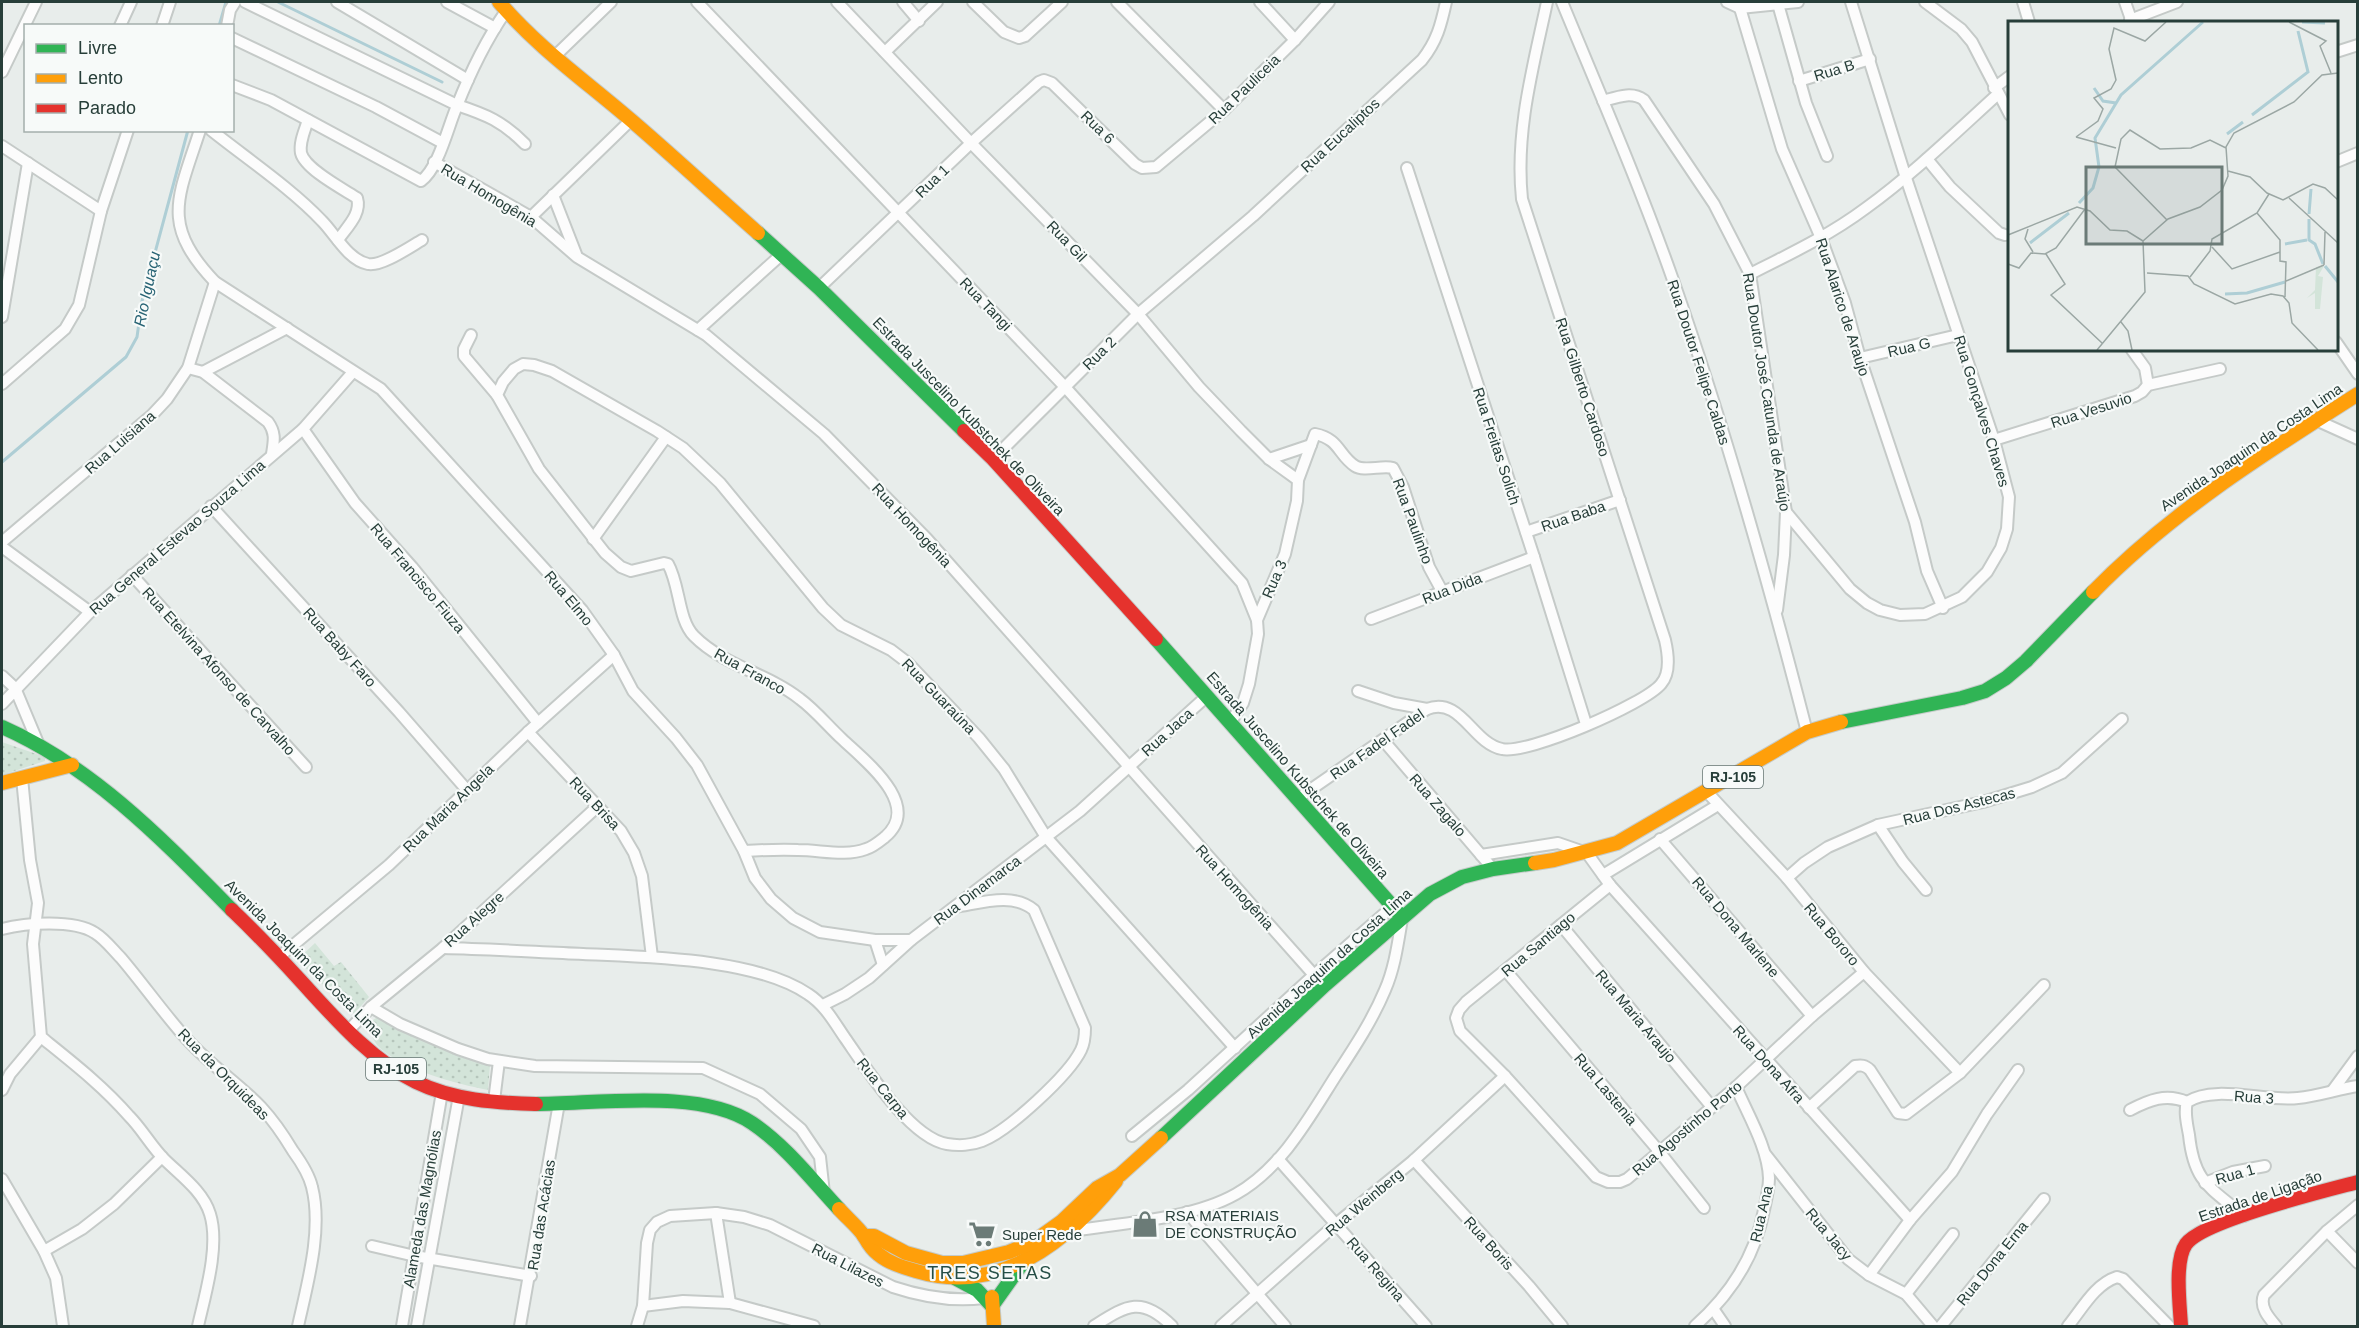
<svg xmlns="http://www.w3.org/2000/svg" width="2359" height="1328" viewBox="0 0 2359 1328" font-family="Arial,sans-serif">
  <style>
    .green { fill: url(#green-dots) }
    .lines { fill: none; stroke-linecap: round; stroke-linejoin: round }
    .stream { stroke: #aeced5; stroke-width: 3 }
    .street-casing { stroke: #c5cac8; stroke-width: 14 }
    .fast-casing { stroke: #c5cbc9; stroke-width: 16 }
    .slow-casing { stroke: #c5cbc9; stroke-width: 16 }
    .jam-casing { stroke: #c5cbc9; stroke-width: 16 }
    .street { stroke: #fcfcfc; stroke-width: 10 }
    .fast { stroke: #30b455; stroke-width: 14 }
    .slow { stroke: #ff9f0a; stroke-width: 14 }
    .jam { stroke: #e5322d; stroke-width: 14 }
    .labels { text-anchor: middle; dominant-baseline: central; stroke-width: 4.5; stroke-linejoin: round; paint-order: stroke }
    .shield { fill: #f7faf9; stroke: #657673; stroke-width: 1.5 }
    .shield-label { font-size: 14px; font-weight: bold; fill: #273e39 }
    .street-label { font-size: 15px; fill: #273e39; stroke: #f7faf9 }
    .poi-label { font-size: 15px; fill: #273e39; stroke: #f7faf9; text-anchor: start }
    .water-label { font-size: 16px; font-style: italic; fill: #276374; stroke: #f7faf9 }
    .quarter-label { font-size: 18px; letter-spacing: 1.5px; fill: #254e46; stroke: #f7faf9 }
    .inset-river { fill: none; stroke: #aeced5; stroke-width: 3 }
    .inset-road { fill: none; stroke: #9ba7a4; stroke-width: 1.5 }
    .view { fill: #6b7b77; fill-opacity: 0.15; stroke: #6b7b77; stroke-width: 3 }
    .inset-edge { fill: none; stroke: #273e39; stroke-width: 3 }
  </style>
  <defs>
    <pattern id="green-dots" width="8" height="8" patternUnits="userSpaceOnUse" patternTransform="scale(1.5)"><rect width="8" height="8" fill="#d3e4d9"/><path d="M2 2h.1M6 6h.1" fill="none" stroke="#b5c5bb" stroke-width="1.8" stroke-linecap="round"/></pattern>
  </defs>
  <rect width="100%" height="100%" fill="#e8edeb"/>
  <g class="green">
    <polygon points="2,742 45,757 45,761 2,775"/>
    <polygon points="315,943 334,966 341,962 369,997 354,1014 297,960"/>
    <path d="M379,1016L490,1065L488,1090C457,1084 399,1069 377,1045C374,1041 371,1034 368,1029L373,1020Z"/>
  </g>
  <g class="lines">
    <g class="stream">
      <polyline points="278,2 442,82"/>
      <polyline points="219,26 226,2"/>
      <polyline points="2,462 126,357 137,337 142,301 188,130"/>
    </g>
    <defs>
      <g id="street">
        <path d="M245,2L457,105C487,115 502,121 525,144"/>
        <polyline points="337,2 468,80"/>
        <polyline points="447,2 495,28"/>
        <polyline points="697,2 1065,387 1242,583 1257,620"/>
        <polyline points="837,2 971,143 1138,314 1199,387 1241,431 1269,459 1298,480"/>
        <polyline points="903,2 919,21"/>
        <polyline points="973,2 1004,32 1019,38 1025,36 1062,2"/>
        <polyline points="1117,2 1224,110"/>
        <polyline points="1260,2 1295,40"/>
        <path d="M1562,2C1600,94 1640,186 1673,280C1725,428 1768,580 1807,732"/>
        <polyline points="1727,2 1740,8"/>
        <polyline points="1925,2 1961,29 1972,42 2010,115"/>
        <polyline points="2023,2 2029,22"/>
        <polyline points="2125,2 2132,22"/>
        <polyline points="1778,4 1806,103 1827,156"/>
        <polyline points="1740,8 1782,149 1821,238 1845,303 1860,358 1915,522 1927,571 1943,608"/>
        <polyline points="1740,8 1798,2"/>
        <polyline points="2130,20 2177,2"/>
        <polyline points="120,26 131,2"/>
        <polyline points="162,26 170,2"/>
        <polyline points="227,26 230,10 235,2"/>
        <polyline points="232,38 376,107 443,143"/>
        <polyline points="885,52 937,2"/>
        <polyline points="2336,52 2358,45"/>
        <polyline points="554,57 611,2"/>
        <polyline points="2,72 36,2"/>
        <polyline points="1799,81 1870,59"/>
        <path d="M232,85L271,100L421,181C439,168 448,126 457,106C470,73 486,40 506,11"/>
        <polyline points="1994,88 2010,76"/>
        <path d="M1603,101C1617,97 1632,91 1644,100L1714,204L1750,274L1786,512L1784,555L1777,610"/>
        <path d="M308,120C305,130 299,142 301,153C305,169 343,189 357,198C362,214 346,228 338,240"/>
        <path d="M200,130C178,198 160,224 215,282L381,389L582,610L614,655L633,691L676,738L697,765L744,851L755,878L771,899L793,918L820,932L875,940H911"/>
        <path d="M211,130C246,158 292,189 322,221C335,234 348,260 368,264C381,267 410,247 422,240"/>
        <polyline points="2,146 101,211"/>
        <polyline points="1927,159 1950,187 1999,233 2005,235"/>
        <polyline points="434,162 531,217 577,257 706,335 824,434 927,539 1314,975"/>
        <polyline points="2336,162 2358,153"/>
        <polyline points="1407,168 1534,557 1586,724"/>
        <polyline points="553,195 576,254"/>
        <polyline points="531,217 631,120"/>
        <path d="M1750,274C1790,254 1830,235 1866,208C1913,174 1955,133 1998,94"/>
        <polyline points="819,288 971,143 1039,82 1044,80 1052,83 1135,164 1142,168 1156,167 1224,110 1295,40 1329,2"/>
        <polyline points="2,317 28,163"/>
        <polyline points="698,330 782,254"/>
        <polyline points="471,335 464,349 464,356 497,395"/>
        <polyline points="2336,342 2358,374"/>
        <polyline points="2132,350 2145,368 2148,385"/>
        <polyline points="1860,358 1958,335"/>
        <path d="M188,368L203,372L268,422C276,433 274,441 272,454"/>
        <polyline points="203,372 287,328"/>
        <polyline points="2,384 65,329 79,305 101,211 128,130"/>
        <polyline points="2316,420 2358,439"/>
        <polyline points="303,429 355,503 412,567 538,723"/>
        <polyline points="1994,440 2135,396 2142,392 2148,385 2220,369"/>
        <path d="M993,459L1138,314L1253,216L1422,60C1437,41 1441,25 1446,2"/>
        <polyline points="1269,459 1311,445"/>
        <polyline points="211,506 399,712 466,789"/>
        <polyline points="1786,512 1850,589 1867,603 1880,610 1900,615 1925,614 1962,597 1987,572 2001,548 2007,529 2009,497 1994,440 1906,178 1851,2"/>
        <polyline points="1526,532 1620,500"/>
        <polyline points="593,539 666,437"/>
        <polyline points="2,542 152,415 167,399 188,368 215,282"/>
        <polyline points="2,547 90,612"/>
        <polyline points="132,575 306,767"/>
        <polyline points="1371,619 1534,557"/>
        <polyline points="2,676 15,688 38,743"/>
        <polyline points="1358,691 1394,703 1427,709"/>
        <polyline points="2,704 90,612 303,429 353,372"/>
        <path d="M1230,723L1243,703L1249,684L1258,634L1257,620L1285,554L1297,501L1298,480L1315,434C1340,439 1338,455 1355,466C1364,472 1382,465 1393,468L1403,487L1429,567L1442,591"/>
        <polyline points="528,732 621,831 634,853 642,876 652,957"/>
        <polyline points="1383,740 1493,869"/>
        <path d="M22,778L30,860L38,903L33,944L41,1037C72,1062 103,1086 129,1116C142,1129 151,1146 164,1159C180,1175 203,1191 210,1214C220,1246 205,1295 198,1326"/>
        <polyline points="1707,792 1787,878 1864,972 1960,1073"/>
        <path d="M1297,799L1427,709C1461,696 1472,743 1502,749C1527,755 1645,704 1661,684C1671,673 1668,653 1665,640L1522,199C1515,132 1533,67 1547,2"/>
        <polyline points="1878,825 1903,862 1926,890"/>
        <polyline points="1660,839 1812,1016"/>
        <path d="M744,851C762,850 780,849 798,850C821,850 845,857 866,849C873,847 880,841 885,837C923,805 865,761 842,739C828,726 815,710 800,699C767,673 724,666 694,636C678,620 680,585 668,564L664,563L631,571L621,567L605,553L539,469L497,395L503,382L514,369L523,364L534,365L552,371L657,431L683,448L720,483L823,608L841,625L891,650L908,663L979,738L1004,769L1046,837L1235,1048"/>
        <polyline points="1481,855 1558,843 1587,853 1610,885 1910,1220 1869,1275"/>
        <polyline points="1603,875 1718,805"/>
        <polyline points="1787,878 1804,863 1828,847 1878,825 1983,802 2032,787 2062,773 2122,719"/>
        <polyline points="1610,885 1466,1002 1459,1010 1456,1018 1460,1031 1505,1076 1596,1177 1608,1182 1620,1182 1627,1179 1736,1087 1812,1016 1864,972"/>
        <polyline points="1561,925 1712,1107"/>
        <path d="M2,929C25,923 74,919 95,933C105,939 113,950 121,958C143,984 162,1011 184,1036C207,1063 237,1082 261,1107C273,1120 284,1136 293,1151C301,1162 309,1174 312,1187C323,1230 307,1285 298,1326"/>
        <polyline points="875,940 883,965"/>
        <path d="M443,948C489,949 536,952 583,954C646,957 755,958 808,994C825,1005 834,1022 845,1038C866,1068 910,1138 947,1144C958,1146 972,1145 982,1141C1008,1131 1069,1075 1081,1050C1085,1042 1085,1035 1085,1028L1034,910C1013,892 981,903 955,907"/>
        <polyline points="279,957 389,865 528,732 614,655"/>
        <polyline points="1506,971 1658,1150 1704,1208"/>
        <polyline points="823,1005 845,994 869,978 911,940 1080,811 1207,696"/>
        <polyline points="371,1007 400,1024 458,1049 488,1059 535,1066 703,1068 760,1094 801,1129 820,1157 824,1193"/>
        <polyline points="349,1030 371,1007 443,948 598,806"/>
        <polyline points="2,1090 10,1074 41,1037"/>
        <polyline points="2333,1090 2358,1056"/>
        <polyline points="494,1101 499,1061"/>
        <path d="M1809,1108L1855,1066C1861,1065 1865,1065 1870,1070L1898,1113L1906,1114L1960,1073L2044,985"/>
        <path d="M2130,1110C2149,1100 2166,1093 2187,1102"/>
        <polyline points="1132,1136 1188,1090 1314,975 1392,907"/>
        <polyline points="1766,1155 1848,1259 1869,1275 1906,1294 1933,1326"/>
        <polyline points="1278,1159 1426,1326"/>
        <polyline points="1414,1160 1529,1286 1562,1326"/>
        <polyline points="2,1179 44,1251 56,1278 63,1326"/>
        <polyline points="2205,1183 2233,1172 2265,1166"/>
        <polyline points="1187,1212 1285,1326"/>
        <polyline points="716,1213 730,1303"/>
        <path d="M2244,1216C2210,1187 2194,1183 2189,1135C2187,1124 2184,1112 2187,1102C2215,1084 2265,1102 2298,1098C2318,1096 2338,1089 2358,1086"/>
        <polyline points="1910,1220 1952,1172 1987,1114 2018,1070"/>
        <path d="M1072,1231C1123,1223 1192,1219 1236,1194C1281,1169 1309,1118 1335,1077C1354,1048 1372,1021 1385,990C1395,967 1398,942 1402,919"/>
        <polyline points="2327,1231 2358,1263"/>
        <polyline points="372,1246 415,1256 531,1276"/>
        <polyline points="44,1251 82,1229 114,1204 162,1157"/>
        <polyline points="1906,1294 1953,1234"/>
        <polyline points="643,1306 683,1301 730,1303 814,1326"/>
        <polyline points="1714,1310 1725,1326"/>
        <polyline points="402,1326 442,1092"/>
        <polyline points="417,1326 459,1096"/>
        <polyline points="520,1326 559,1103"/>
        <path d="M637,1326L643,1306L647,1243L650,1230L657,1222L670,1216L716,1213L744,1217L770,1225L893,1287C923,1297 952,1302 984,1298"/>
        <path d="M1094,1326C1126,1306 1141,1295 1172,1326"/>
        <polyline points="1221,1326 1336,1224 1414,1160 1505,1076"/>
        <path d="M1695,1326C1730,1295 1755,1257 1764,1210C1766,1200 1769,1189 1769,1178C1768,1148 1748,1115 1736,1087"/>
        <polyline points="1941,1326 2044,1199"/>
        <path d="M2068,1326C2082,1309 2095,1284 2117,1277L2123,1279L2169,1326"/>
        <path d="M2276,1326C2269,1318 2259,1307 2264,1295L2327,1231L2358,1205"/>
      </g>
      <g id="fast">
        <polyline points="758,233 819,288 964,431"/>
        <polyline points="1156,639 1402,917"/>
        <polyline points="1841,722 1962,698 1985,691 2006,678 2026,661 2093,592"/>
        <path d="M2,727C93,767 163,840 232,910"/>
        <path d="M536,1104C597,1104 700,1088 752,1123C785,1145 812,1180 839,1209"/>
        <polyline points="1161,1138 1325,985 1430,894 1462,877 1493,869 1535,863"/>
        <polyline points="953,1277 977,1290 992,1306"/>
        <polyline points="992,1306 1024,1261"/>
      </g>
      <g id="slow">
        <path d="M499,2C538,48 587,82 632,121C674,157 716,196 758,233"/>
        <path d="M2093,592C2171,512 2265,453 2358,394"/>
        <polyline points="2,783 72,765"/>
        <polyline points="1535,863 1554,860 1617,843 1807,732 1841,722"/>
        <path d="M839,1209C847,1218 858,1227 864,1236C868,1243 871,1249 878,1254C889,1263 902,1267 916,1271C999,1296 1067,1242 1116,1181"/>
        <polyline points="864,1236 874,1236 906,1253 942,1263 963,1263 1009,1252 1033,1242 1061,1222 1097,1188 1120,1175 1161,1138"/>
        <polyline points="992,1297 994,1326"/>
      </g>
      <g id="jam">
        <polyline points="964,431 993,459 1156,639"/>
        <path d="M232,910C255,932 277,955 299,979C333,1016 369,1059 416,1082C453,1100 495,1103 536,1104"/>
        <path d="M2181,1326C2180,1306 2174,1261 2186,1244C2204,1220 2324,1191 2358,1182"/>
      </g>
    </defs>
    <use href="#street" class="street-casing"/>
    <use href="#fast" class="fast-casing"/>
    <use href="#slow" class="slow-casing"/>
    <use href="#jam" class="jam-casing"/>
    <use href="#street" class="street"/>
    <use href="#fast" class="fast"/>
    <use href="#slow" class="slow"/>
    <use href="#jam" class="jam"/>
  </g>
  <defs>
    <symbol id="shop-bare" viewBox="-9 -9 18 18"><path d="M-5-2.5h2.3a2.7 3.5 0 0 1 5.4 0H5L5.5 6h-11ZM-1.5-2.5h3a1.5 2.3 0 0 0-3 0Z" fill="#6b7b77" stroke="#f7faf9" stroke-width="2.5" paint-order="stroke"/></symbol>
    <symbol id="supermarket-bare" viewBox="-9 -9 18 18"><path d="M-6-5.5h2.5l.6 2H6L4.5 2H-2.5L-4.4-4H-6ZM-1.5 3.2a1.3 1.3 0 1 0 .1 0ZM3 3.2a1.3 1.3 0 1 0 .1 0Z" fill="#6b7b77" stroke="#f7faf9" stroke-width="2.5" paint-order="stroke"/></symbol>
  </defs>
  <g fill-rule="evenodd">
    <use href="#shop-bare" x="1126" y="1205" width="38" height="38"/>
    <use href="#supermarket-bare" x="963" y="1215" width="38" height="38"/>
  </g>
  <g class="labels">
    <g class="shield">
      <rect x="1703" y="766" width="60" height="22" rx="4.5"/>
      <rect x="366" y="1058" width="60" height="22" rx="4.5"/>
    </g>
    <g class="shield-label">
      <text x="1733" y="777">RJ-105</text>
      <text x="396" y="1069">RJ-105</text>
    </g>
    <g class="street-label">
      <text transform="translate(1834 70) rotate(-17)">Rua B</text>
      <text transform="translate(1244 89) rotate(-44)">Rua Pauliceia</text>
      <text transform="translate(1098 127) rotate(44)">Rua 6</text>
      <text transform="translate(1340 135) rotate(-43)">Rua Eucaliptos</text>
      <text transform="translate(932 181) rotate(-44)">Rua 1</text>
      <text transform="translate(489 195) rotate(31)">Rua Homogênia</text>
      <text transform="translate(1067 241) rotate(46)">Rua Gil</text>
      <text transform="translate(986 304) rotate(46)">Rua Tangi</text>
      <text transform="translate(1843 307) rotate(72)">Rua Alarico de Araujo</text>
      <text transform="translate(1909 347) rotate(-13)">Rua G</text>
      <text transform="translate(1099 353) rotate(-45)">Rua 2</text>
      <text transform="translate(1699 362) rotate(72)">Rua Doutor Felipe Caldas</text>
      <text transform="translate(1583 387) rotate(72)">Rua Gilberto Cardoso</text>
      <text transform="translate(1767 392) rotate(81)">Rua Doutor José Catunda de Araújo</text>
      <text transform="translate(2091 410) rotate(-18)">Rua Vesuvio</text>
      <text transform="translate(1982 411) rotate(73)">Rua Gonçalves Chaves</text>
      <text transform="translate(969 416) rotate(46)">Estrada Juscelino Kubstchek de Oliveira</text>
      <text transform="translate(120 442) rotate(-41)">Rua Luisiana</text>
      <text transform="translate(1497 446) rotate(72)">Rua Freitas Solich</text>
      <text transform="translate(2251 447) rotate(-34)">Avenida Joaquim da Costa Lima</text>
      <text transform="translate(1573 516) rotate(-19)">Rua Baba</text>
      <text transform="translate(1413 521) rotate(70)">Rua Paulinho</text>
      <text transform="translate(912 525) rotate(47)">Rua Homogênia</text>
      <text transform="translate(177 537) rotate(-41)">Rua General Estevao Souza Lima</text>
      <text transform="translate(418 578) rotate(50)">Rua Francisco Fiuza</text>
      <text transform="translate(1274 579) rotate(-66)">Rua 3</text>
      <text transform="translate(1452 588) rotate(-21)">Rua Dida</text>
      <text transform="translate(569 598) rotate(50)">Rua Elmo</text>
      <text transform="translate(340 647) rotate(48)">Rua Baby Faro</text>
      <text transform="translate(219 671) rotate(48)">Rua Etelvina Afonso de Carvalho</text>
      <text transform="translate(750 671) rotate(29)">Rua Franco</text>
      <text transform="translate(939 696) rotate(46)">Rua Guaraúna</text>
      <text transform="translate(1167 732) rotate(-42)">Rua Jaca</text>
      <text transform="translate(1377 744) rotate(-35)">Rua Fadel Fadel</text>
      <text transform="translate(1298 775) rotate(49)">Estrada Juscelino Kubstchek de Oliveira</text>
      <text transform="translate(595 803) rotate(47)">Rua Brisa</text>
      <text transform="translate(1438 805) rotate(49)">Rua Zagalo</text>
      <text transform="translate(1959 806) rotate(-14)">Rua Dos Astecas</text>
      <text transform="translate(448 808) rotate(-44)">Rua Maria Angela</text>
      <text transform="translate(1235 887) rotate(48)">Rua Homogênia</text>
      <text transform="translate(977 890) rotate(-37)">Rua Dinamarca</text>
      <text transform="translate(474 919) rotate(-42)">Rua Alegre</text>
      <text transform="translate(1736 927) rotate(50)">Rua Dona Marlene</text>
      <text transform="translate(1832 934) rotate(50)">Rua Bororo</text>
      <text transform="translate(1538 944) rotate(-40)">Rua Santiago</text>
      <text transform="translate(304 958) rotate(45)">Avenida Joaquim da Costa Lima</text>
      <text transform="translate(1329 963) rotate(-42)">Avenida Joaquim da Costa Lima</text>
      <text transform="translate(1636 1016) rotate(50)">Rua Maria Araujo</text>
      <text transform="translate(1769 1064) rotate(48)">Rua Dona Afra</text>
      <text transform="translate(224 1074) rotate(45)">Rua da Orquideas</text>
      <text transform="translate(883 1088) rotate(51)">Rua Carpa</text>
      <text transform="translate(1606 1089) rotate(50)">Rua Lastenia</text>
      <text transform="translate(2254 1097) rotate(4)">Rua 3</text>
      <text transform="translate(1687 1128) rotate(-40)">Rua Agostinho Porto</text>
      <text transform="translate(2235 1174) rotate(-16)">Rua 1</text>
      <text transform="translate(2260 1196) rotate(-19)">Estrada de Ligação</text>
      <text transform="translate(1364 1202) rotate(-40)">Rua Weinberg</text>
      <text transform="translate(422 1209) rotate(-80)">Alameda das Magnólias</text>
      <text transform="translate(1761 1214) rotate(-77)">Rua Ana</text>
      <text transform="translate(541 1215) rotate(-81)">Rua das Acácias</text>
      <text transform="translate(1829 1234) rotate(50)">Rua Jacy</text>
      <text transform="translate(1489 1243) rotate(48)">Rua Boris</text>
      <text transform="translate(1992 1263) rotate(-51)">Rua Dona Erna</text>
      <text transform="translate(848 1265) rotate(27)">Rua Lilazes</text>
      <text transform="translate(1376 1269) rotate(49)">Rua Regina</text>
    </g>
    <g class="poi-label">
      <text x="1165" y="1215">RSA MATERIAIS<tspan x="1165" dy="17">DE CONSTRUÇÃO</tspan></text>
      <text x="1002" y="1234">Super Rede</text>
    </g>
    <g class="water-label">
      <text transform="translate(147 289) rotate(-78)">Rio Iguaçu</text>
    </g>
    <g class="quarter-label">
      <text x="990" y="1273">TRES SETAS</text>
    </g>
  </g>
  <g transform="translate(2008 21)">
    <rect width="330" height="330" fill="#e8edeb"/>
    <path d="M316,245L310,255L315,256L312,288H307V272L299,277L307,269L308,246Z" fill="#d3e4d9"/>
    <path class="inset-river" d="M294,1L317,2M86,67L95,80L108,82M244,94L300,51L290,10M219,113L235,101M71,182L85,167L91,146L87,117L113,74L195,1M301,193L303,168M301,198V219L307,223L315,243M22,222L61,192M277,223L299,219M317,245L330,261M217,273L239,272L277,261"/>
    <path class="inset-road" d="M281,1L318,20L312,25L323,52M68,116L90,100L95,88L86,77L103,68L108,59L101,28L106,7L137,20L158,1M68,116L108,127M220,150L242,156L259,172L275,179L305,163L317,167L330,179M281,177L330,222M249,192L272,219V240L278,241L277,276M159,199L107,146L113,118L122,109L152,128L183,127L202,119L218,127M20,208L17,218L25,231M0,214L69,186L82,190L102,209L119,210L135,220M135,220L160,198L192,186L214,169L220,155L218,126L226,112L286,81L314,54L330,52M204,226L224,248L272,231M38,233L57,263L43,274L94,322M0,243L11,247L23,232L37,233L48,227L77,188M316,244L317,211M139,252L180,255L186,263L227,283L263,273L275,275L281,282L284,302L310,329M182,256L202,230L204,218L249,192L261,173M278,260L316,244M113,301L120,310L124,329M89,329L137,271L135,220"/>
    <path class="view" d="M78,146H214V223H78Z"/>
    <rect width="330" height="330" class="inset-edge"/>
  </g>
  <rect width="2359" height="1328" fill="none" stroke="#273e39" stroke-width="6"/>
  <rect x="24" y="24" width="210" height="108" fill="#f7faf9" stroke="#a4afac" stroke-width="1.5"/>
  <rect x="36" y="44" width="30" height="9" fill="#30b455" stroke="#a4afac" stroke-width="1.5"/>
  <text x="78" y="54" font-size="18" fill="#273e39">Livre</text>
  <rect x="36" y="74" width="30" height="9" fill="#ff9f0a" stroke="#a4afac" stroke-width="1.5"/>
  <text x="78" y="84" font-size="18" fill="#273e39">Lento</text>
  <rect x="36" y="104" width="30" height="9" fill="#e5322d" stroke="#a4afac" stroke-width="1.5"/>
  <text x="78" y="114" font-size="18" fill="#273e39">Parado</text>
</svg>
